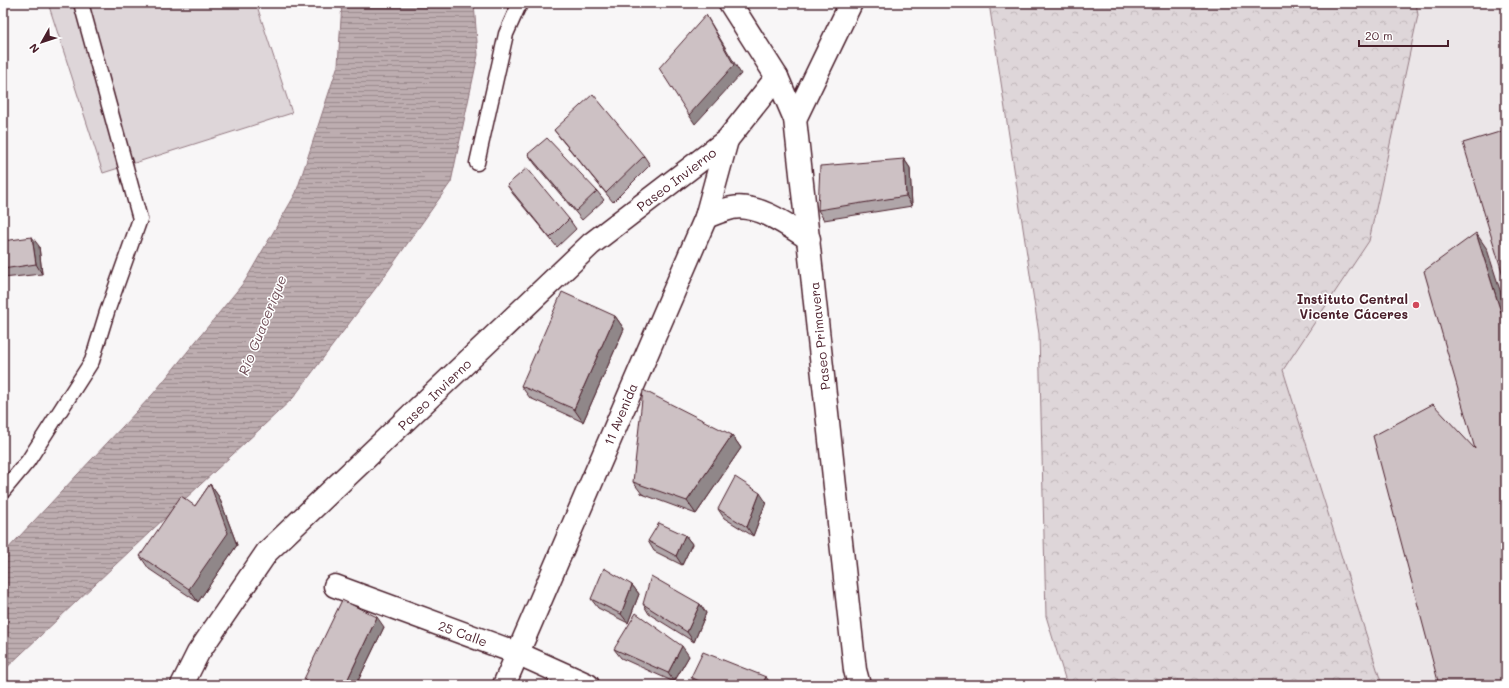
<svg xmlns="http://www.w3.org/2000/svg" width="1509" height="688" viewBox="0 0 1509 688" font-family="Mali,sans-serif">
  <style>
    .built { fill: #ebe6e8 }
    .forest { fill: url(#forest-crowns); stroke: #947a82 }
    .pitch { fill: #ded6d9; stroke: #947a82 }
    .water { fill: url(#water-rules); stroke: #8f747b }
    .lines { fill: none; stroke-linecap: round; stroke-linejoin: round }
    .lane-casing { stroke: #4a1f2b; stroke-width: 17 }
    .street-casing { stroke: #4a1f2b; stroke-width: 25 }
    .lane { stroke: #fff; stroke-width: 14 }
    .street { stroke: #fff; stroke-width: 22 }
    .wall { fill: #b0a6a9; stroke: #4a1f2b }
    .shaded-wall { fill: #908789; stroke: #4a1f2b }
    .building { fill: #cdc1c4; stroke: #4a1f2b }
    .poi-dot { fill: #d1495b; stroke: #fff; stroke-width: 1.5 }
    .labels { text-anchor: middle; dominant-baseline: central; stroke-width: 3; stroke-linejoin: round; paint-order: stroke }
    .street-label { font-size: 13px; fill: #4a1f2b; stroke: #fff }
    .poi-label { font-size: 13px; font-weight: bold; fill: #4a1f2b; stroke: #fff; text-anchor: end }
    .water-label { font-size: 14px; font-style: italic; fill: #72515a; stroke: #fff }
  </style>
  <defs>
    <pattern id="forest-crowns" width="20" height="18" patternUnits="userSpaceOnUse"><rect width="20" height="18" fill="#ded6d9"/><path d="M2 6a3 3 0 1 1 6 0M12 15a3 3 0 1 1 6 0" fill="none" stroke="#c0b7ba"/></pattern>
    <pattern id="water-rules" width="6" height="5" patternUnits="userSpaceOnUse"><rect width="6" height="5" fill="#bdadb0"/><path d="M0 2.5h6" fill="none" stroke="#9c8c8f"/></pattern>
  </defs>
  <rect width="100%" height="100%" fill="#f8f6f7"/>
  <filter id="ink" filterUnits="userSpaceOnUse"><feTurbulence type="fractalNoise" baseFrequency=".025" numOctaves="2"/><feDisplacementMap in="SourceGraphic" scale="8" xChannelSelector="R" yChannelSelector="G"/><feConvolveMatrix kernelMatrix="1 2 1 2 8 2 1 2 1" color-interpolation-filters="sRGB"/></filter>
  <g filter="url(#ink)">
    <polygon class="built" points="1416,3 1506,3 1506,685 1382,685 1283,370 1369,241"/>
    <polygon class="forest" points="989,3 1416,3 1418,15 1369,241 1283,370 1382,685 1067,685 1046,616 1039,334"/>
    <polygon class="pitch" points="48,3 256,3 292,113 103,173"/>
    <polygon class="water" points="342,3 474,3 478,55 451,182 378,285 293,398 169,514 3,671 3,554 153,394 245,281 296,193 338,65"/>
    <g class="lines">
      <defs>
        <g id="lane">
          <polyline points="477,163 506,34 518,7 522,3"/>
          <polyline points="3,491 28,461 92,361 107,312 140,219 81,3"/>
        </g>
        <g id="street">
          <polyline points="730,3 777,77 795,119 855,670 859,685"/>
          <polyline points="795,119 851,3"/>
          <path d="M706,217C714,214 723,210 732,208C758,203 789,226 809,239"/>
          <polyline points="335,586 517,653 588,685"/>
          <polyline points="182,685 198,653 267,552 591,244 727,140 777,77"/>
          <polyline points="504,685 706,217 727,140"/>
        </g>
      </defs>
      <use href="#lane" class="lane-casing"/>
      <use href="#street" class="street-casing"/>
      <use href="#lane" class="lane"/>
      <use href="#street" class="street"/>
    </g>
    <g class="wall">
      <polygon points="554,130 644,156 650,165 613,202 561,139"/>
      <polygon points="528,154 597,191 604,200 582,220 535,164"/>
      <polygon points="904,159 910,168 912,206 824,220 818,210"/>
      <polygon points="507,185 569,219 576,229 557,247 513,194"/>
      <polygon points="3,241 39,246 42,274 3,278"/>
      <polygon points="615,316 624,329 583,422 530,398 521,386"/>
      <polygon points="732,435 741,448 696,514 642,494 633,482"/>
      <polygon points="210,484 219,497 237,545 198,602 149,569 140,556 195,506"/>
      <polygon points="766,502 753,536 724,518 718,509"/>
      <polygon points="685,535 692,544 682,565 654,551 648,541"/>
      <polygon points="632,585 639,594 628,623 598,608 591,599"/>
      <polygon points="643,604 700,604 706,613 694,642 649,614"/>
      <polygon points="384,627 356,685 308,685 304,679"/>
      <polygon points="614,649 689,656 674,682 621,658"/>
      <polygon points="691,677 772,685 697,685"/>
    </g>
    <g class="shaded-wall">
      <polygon points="706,15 712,25 741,74 695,124 689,115"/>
      <polygon points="904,159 910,168 912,206 906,196"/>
      <polygon points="1476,233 1487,249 1506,309 1506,328"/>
      <polygon points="32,237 39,246 42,274 36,264"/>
      <polygon points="615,316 624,329 583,422 574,409"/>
      <polygon points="732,435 741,448 696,514 687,501"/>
      <polygon points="210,484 219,497 237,545 198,602 189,589"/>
      <polygon points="760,493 766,502 753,536 747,527"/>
      <polygon points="685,535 692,544 682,565 676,556"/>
      <polygon points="632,585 639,594 628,623 621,614"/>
      <polygon points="700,604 706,613 694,642 687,632"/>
      <polygon points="377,617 384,627 356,685 345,685"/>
      <polygon points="682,646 689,656 674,682 668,673"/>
      <polygon points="766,677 772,685 761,685"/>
    </g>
    <g class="building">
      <polygon points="706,15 734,65 689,115 659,68"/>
      <polygon points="593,94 644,156 606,193 554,130"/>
      <polygon points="1506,130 1506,285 1463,143"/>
      <polygon points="547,138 597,191 576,211 528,154"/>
      <polygon points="904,159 906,196 818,210 820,166"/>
      <polygon points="527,168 569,219 550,238 507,185"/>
      <polygon points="1476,233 1506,328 1506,685 1439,685 1373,436 1433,404 1475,449 1424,271"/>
      <polygon points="32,237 36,264 3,269 3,241"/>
      <polygon points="562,292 615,316 574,409 521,386"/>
      <polygon points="643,390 732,435 687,501 633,482"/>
      <polygon points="735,477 760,493 747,527 718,509"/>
      <polygon points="210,484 228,533 189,589 140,556 181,496 195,506"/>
      <polygon points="659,523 685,535 676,556 648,541"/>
      <polygon points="604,568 632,585 621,614 591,599"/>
      <polygon points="651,576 700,604 687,632 643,604"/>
      <polygon points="342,600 377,617 345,685 316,685 304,679"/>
      <polygon points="636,613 682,646 668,673 614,649"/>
      <polygon points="703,652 766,677 761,685 700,685 701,682 691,677"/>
    </g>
  </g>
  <circle class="poi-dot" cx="1416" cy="305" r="4"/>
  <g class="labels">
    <g class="street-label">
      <text transform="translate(676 179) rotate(-37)">Paseo Invierno</text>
      <text transform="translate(819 336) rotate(-96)">Paseo Primavera</text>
      <text transform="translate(434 394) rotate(-44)">Paseo Invierno</text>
      <text transform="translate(620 414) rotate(-67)">11 Avenida</text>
      <text transform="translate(463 633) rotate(20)">25 Calle</text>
    </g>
    <g class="poi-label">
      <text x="1408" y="298">Instituto Central<tspan x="1408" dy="15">Vicente Cáceres</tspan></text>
    </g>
    <g class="water-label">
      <text transform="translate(262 325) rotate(-68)">Río Guacerique</text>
    </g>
  </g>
  <rect width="1509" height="688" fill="none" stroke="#fff" stroke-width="16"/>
  <rect x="8" y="8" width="1493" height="672" fill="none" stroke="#4a1f2b" stroke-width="1.5" filter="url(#ink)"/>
  <g transform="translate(42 42) rotate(231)" stroke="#ffffff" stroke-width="3" paint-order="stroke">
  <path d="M0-3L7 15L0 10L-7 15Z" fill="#4a1f2b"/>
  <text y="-6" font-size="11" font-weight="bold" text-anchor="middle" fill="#4a1f2b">N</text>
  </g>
  <path d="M1359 40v6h89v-6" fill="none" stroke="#4a1f2b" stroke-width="2"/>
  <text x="1365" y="40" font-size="12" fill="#4a1f2b" stroke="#ffffff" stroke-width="3" paint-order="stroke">20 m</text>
</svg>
